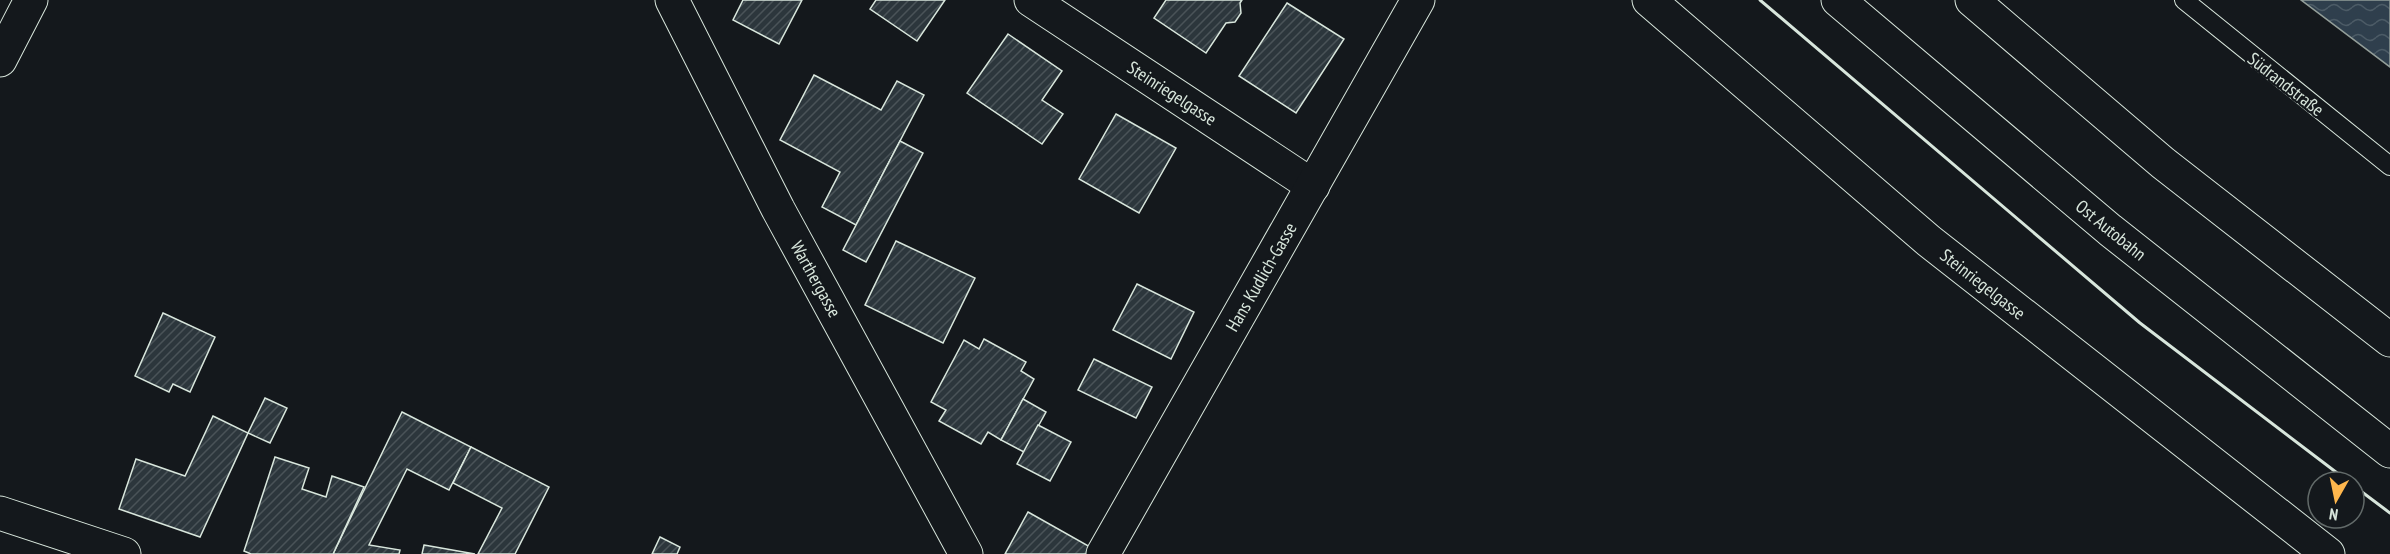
<svg xmlns="http://www.w3.org/2000/svg" width="2390" height="554" viewBox="0 0 2390 554" font-family="'PT Sans Narrow',sans-serif">
  <style>
    .water { fill: url(#water-waves); stroke: #939e99; stroke-width: 1.5 }
    .building { fill: url(#building-hatch); stroke: #d8e6dc; stroke-width: 1.5 }
    .lines { fill: none; stroke-linecap: round; stroke-linejoin: round }
    .service-casing { stroke: #d8e6dc; stroke-width: 20 }
    .minor-casing { stroke: #d8e6dc; stroke-width: 35 }
    .motorway-casing { stroke: #d8e6dc; stroke-width: 35 }
    .service { stroke: #14181c; stroke-width: 18 }
    .minor { stroke: #14181c; stroke-width: 33 }
    .motorway { stroke: #14181c; stroke-width: 33 }
    .wall { stroke: #d8e6dc; stroke-width: 3 }
    .labels { text-anchor: middle; dominant-baseline: central; stroke-width: 4.5; stroke-linejoin: round; paint-order: stroke }
    .street-label { font-size: 18px; fill: #d8e6dc; stroke: #14181c }
  </style>
  <defs>
    <pattern id="water-waves" width="16" height="10" patternUnits="userSpaceOnUse" patternTransform="scale(1.5)"><rect width="16" height="10" fill="#2f3f4d"/><path d="M0 5q4-4 8 0t8 0" fill="none" stroke="#4c5b66"/></pattern>
    <pattern id="building-hatch" width="6" height="6" patternUnits="userSpaceOnUse" patternTransform="scale(1.5)"><rect width="6" height="6" fill="#2c363c"/><path d="M-1 1l2-2M0 6l6-6M5 7l2-2" fill="none" stroke="#4a5358"/></pattern>
  </defs>
  <rect width="100%" height="100%" fill="#14181c"/>
  <polygon class="water" points="2301,0 2390,0 2390,67"/>
  <g class="building">
    <polygon points="743,0 802,0 779,44 733,20"/>
    <polygon points="876,0 945,0 917,41 870,9"/>
    <polygon points="1166,0 1242,0 1240,3 1241,13 1235,22 1226,23 1206,53 1154,18"/>
    <polygon points="1287,3 1344,39 1296,113 1239,76"/>
    <polygon points="1008,34 1062,71 1042,100 1063,114 1042,144 967,93"/>
    <polygon points="814,75 881,110 897,81 924,95 856,225 822,207 840,172 780,140"/>
    <polygon points="1116,114 1176,148 1139,213 1079,179"/>
    <polygon points="900,141 923,153 866,262 843,250"/>
    <polygon points="896,241 975,278 943,343 865,305"/>
    <polygon points="1137,284 1194,312 1171,359 1113,330"/>
    <polygon points="163,313 215,337 190,392 173,384 169,392 135,376"/>
    <polygon points="984,339 1026,362 1021,371 1034,379 1001,440 988,432 981,444 939,421 946,410 931,402 964,340 979,349"/>
    <polygon points="1094,359 1152,387 1136,418 1078,390"/>
    <polygon points="265,398 287,408 270,443 248,433"/>
    <polygon points="1023,399 1046,412 1024,452 1001,440"/>
    <polygon points="402,412 471,447 449,490 407,469 369,545 400,550 399,554 333,554"/>
    <polygon points="213,416 248,433 200,537 119,509 136,459 185,476"/>
    <polygon points="1038,425 1071,442 1050,481 1017,464"/>
    <polygon points="471,447 549,487 515,554 478,554 502,508 453,483"/>
    <polygon points="275,457 309,468 302,489 326,497 332,476 364,487 333,554 251,554 244,551"/>
    <polygon points="1028,512 1092,548 1089,554 1005,554"/>
    <polygon points="660,537 680,547 677,554 652,554"/>
    <polygon points="424,545 475,554 422,554"/>
  </g>
  <g class="lines">
    <defs>
      <polyline id="service" points="2184,0 2390,166"/>
      <g id="minor">
        <polyline points="672,0 778,209 966,554"/>
        <polyline points="1031,0 1313,186"/>
        <polyline points="1649,0 1929,241 2328,554"/>
        <polyline points="0,60 31,0"/>
        <polyline points="0,513 124,554"/>
        <polyline points="1103,554 1418,0"/>
      </g>
      <g id="motorway">
        <polyline points="1838,0 2110,230 2390,451"/>
        <polyline points="1972,0 2163,163 2390,340"/>
      </g>
    </defs>
    <use href="#service" class="service-casing"/>
    <use href="#minor" class="minor-casing"/>
    <use href="#motorway" class="motorway-casing"/>
    <use href="#service" class="service"/>
    <use href="#minor" class="minor"/>
    <use href="#motorway" class="motorway"/>
    <g class="wall">
      <polyline points="1760,0 2140,323 2349,482"/>
      <polyline points="2354,486 2390,513"/>
    </g>
  </g>
  <g class="labels">
    <g class="street-label">
      <text transform="translate(2286 84) rotate(38)">Südrandstraße</text>
      <text transform="translate(1172 93) rotate(33)">Steinriegelgasse</text>
      <text transform="translate(2111 230) rotate(39)">Ost Autobahn</text>
      <text transform="translate(1261 277) rotate(-60)">Hans Kudlich-Gasse</text>
      <text transform="translate(816 279) rotate(61)">Warthergasse</text>
      <text transform="translate(1983 284) rotate(38)">Steinriegelgasse</text>
    </g>
  </g>
  <g transform="translate(2336 500) rotate(189)"><circle r="28" fill="#14181c" stroke="#626a69" stroke-width="1.5"/>
  <path d="M0-4.5L10 22L0 15L-10 22Z" fill="#ffb74d"/>
  <text y="-9" font-size="16" font-weight="bold" text-anchor="middle" fill="#d8e6dc">N</text>
  </g>
</svg>
